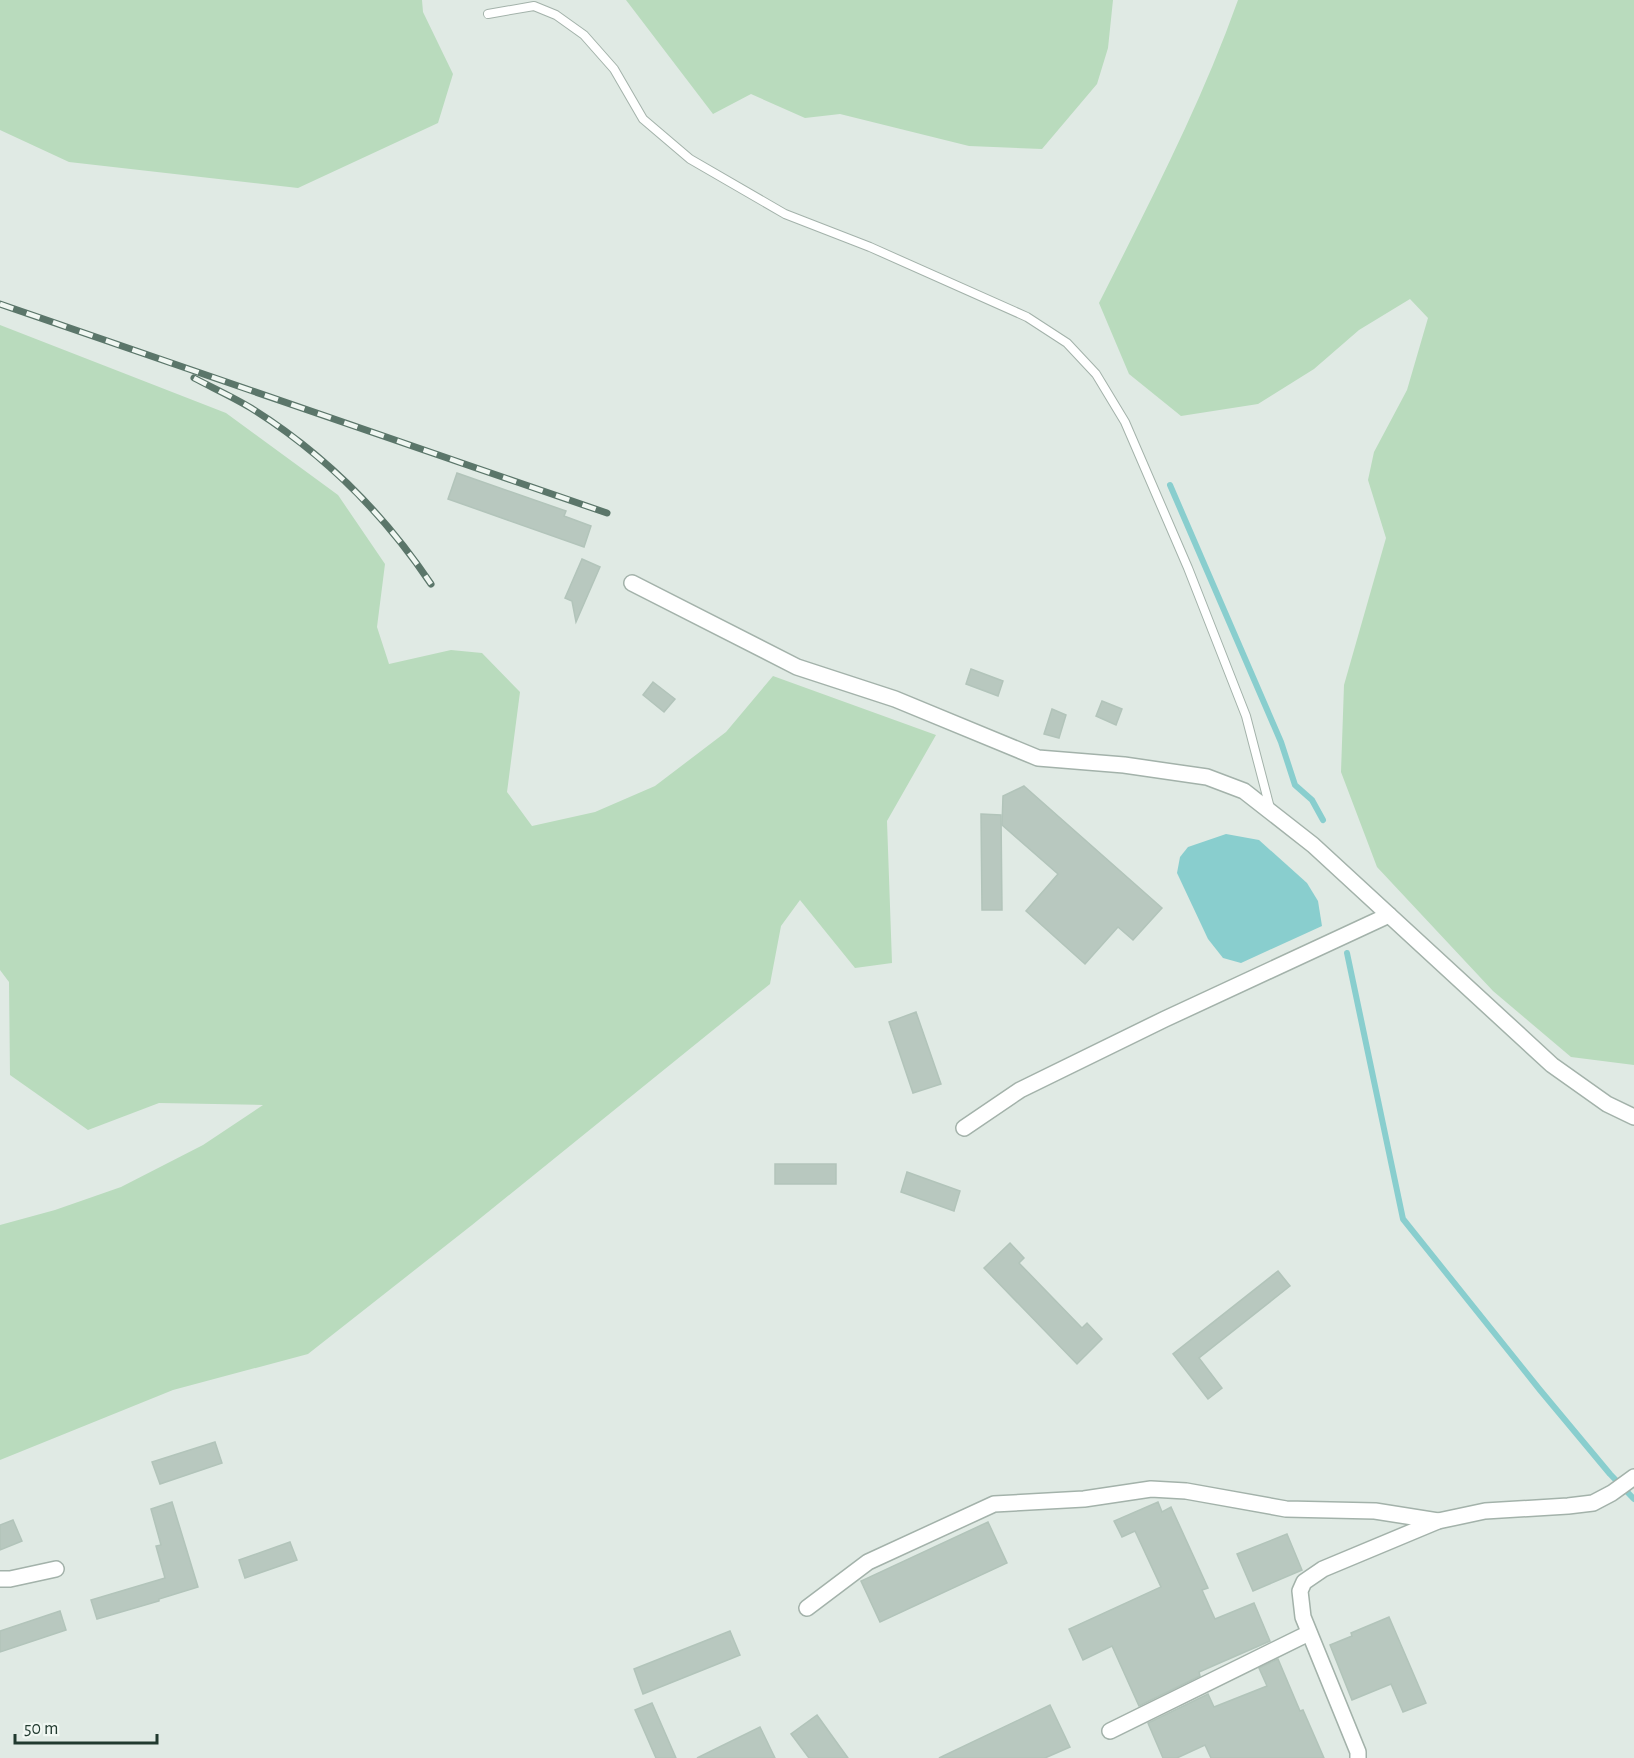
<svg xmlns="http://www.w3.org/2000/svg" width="1634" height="1758" viewBox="0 0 1634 1758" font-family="'Alegreya Sans',sans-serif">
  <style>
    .green { fill: #b9dbbd }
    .water { fill: #89cece }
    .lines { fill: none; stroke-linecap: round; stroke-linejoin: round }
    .stream { stroke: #89cece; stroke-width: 6 }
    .building { fill: #b8c8bf; stroke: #b2c4ba; stroke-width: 1.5 }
    .lane-casing { stroke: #a3b2aa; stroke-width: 10 }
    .street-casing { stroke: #a3b2aa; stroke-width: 18 }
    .lane { stroke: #fff; stroke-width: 8 }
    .street { stroke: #fff; stroke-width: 15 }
    .rail-casing { stroke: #5b766a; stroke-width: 7 }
    .rail { stroke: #f0f7f2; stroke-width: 4.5; stroke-dasharray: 14; stroke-linecap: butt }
  </style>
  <rect width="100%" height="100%" fill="#e0eae4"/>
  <g class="green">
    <polygon points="0,0 422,0 423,12 453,74 438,123 298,188 69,162 0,130"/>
    <polygon points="626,0 1113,0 1108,48 1097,84 1042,149 969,146 840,114 805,118 751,94 713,114"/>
    <path d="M1238,0H1634V1065L1571,1057L1493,991L1377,867L1341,772L1344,685L1386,538L1368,480L1374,452L1407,390L1428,318L1410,299L1359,330L1314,369L1258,404L1181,416L1129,374L1099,303C1149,204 1201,104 1238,0Z"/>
    <polygon points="0,325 226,413 338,495 385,564 377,627 389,664 451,650 482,653 520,692 507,792 532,826 595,812 655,786 726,732 773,676 936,735 887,821 892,963 855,968 800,900 781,926 770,984 472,1225 308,1354 173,1390 0,1460 0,1225 55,1210 121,1187 203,1145 263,1105 159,1103 88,1130 10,1075 9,982 0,970"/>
  </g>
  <polygon class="water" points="1226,834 1259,840 1307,883 1318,901 1322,926 1241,963 1223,958 1208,939 1177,873 1180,857 1188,847"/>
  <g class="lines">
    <g class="stream">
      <polyline points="1170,485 1281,742 1295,785 1312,800 1323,820"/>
      <polyline points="1347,953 1403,1219 1540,1390 1610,1474 1634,1499"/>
    </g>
  </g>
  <g class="building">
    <polygon points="457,473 566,511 564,516 591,526 584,547 448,499"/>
    <polygon points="582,559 600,567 576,622 572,601 565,598"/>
    <polygon points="971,669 1003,681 998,696 966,684"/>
    <polygon points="653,682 675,699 664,712 643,695"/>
    <polygon points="1102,701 1122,709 1116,725 1096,716"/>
    <polygon points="1052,709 1066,715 1059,738 1044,734"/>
    <polygon points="1024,786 1162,908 1133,940 1118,927 1085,964 1026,911 1058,874 1002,825 1003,796"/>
    <polygon points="981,814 1001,815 1002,910 982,910"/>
    <polygon points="916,1012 941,1084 913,1093 889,1022"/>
    <rect x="775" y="1164" width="61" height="20"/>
    <polygon points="907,1172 960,1191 954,1211 901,1192"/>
    <polygon points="1010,1243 1024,1258 1019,1263 1082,1328 1087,1323 1102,1339 1077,1364 984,1268"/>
    <polygon points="1278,1271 1290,1286 1199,1358 1222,1388 1208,1399 1173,1354"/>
    <polygon points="215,1442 222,1463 160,1484 152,1462"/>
    <polygon points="172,1502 198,1587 159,1599 159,1601 97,1619 91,1600 165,1578 156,1546 161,1545 151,1509"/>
    <polygon points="1158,1502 1162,1512 1171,1507 1208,1588 1202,1590 1215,1619 1254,1603 1270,1641 1199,1672 1200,1676 1139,1706 1112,1646 1083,1660 1069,1629 1161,1587 1135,1531 1122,1537 1114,1521"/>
    <polygon points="13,1520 22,1541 0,1550 0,1525"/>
    <polygon points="988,1522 1007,1563 880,1622 861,1581"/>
    <polygon points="1287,1534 1302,1570 1253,1591 1237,1554"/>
    <polygon points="290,1542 297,1560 245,1578 239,1560"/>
    <polygon points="60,1611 66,1630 0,1652 0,1631"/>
    <polygon points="1389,1617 1426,1703 1403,1712 1391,1684 1352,1700 1330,1645 1352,1636 1351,1633"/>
    <polygon points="730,1631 740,1655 643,1694 634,1669"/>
    <polygon points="1278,1659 1300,1711 1303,1710 1324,1758 1211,1758 1205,1745 1177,1758 1163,1758 1148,1723 1208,1694 1214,1707 1267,1686 1259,1668"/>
    <polygon points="652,1703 676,1758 656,1758 635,1710"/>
    <polygon points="1050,1705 1070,1747 1045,1758 939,1758"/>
    <polygon points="817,1715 848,1758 809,1758 791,1734"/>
    <polygon points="760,1727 775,1758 697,1758"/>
  </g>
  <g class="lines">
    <defs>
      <polyline id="lane" points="488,14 534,6 556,15 584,35 614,69 643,119 690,159 785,214 870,247 1027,317 1067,343 1096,374 1125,422 1188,568 1246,716 1270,808"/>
      <g id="street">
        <polyline points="632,583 797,667 895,699 1038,758 1124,765 1207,777 1244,791 1313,845 1552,1065 1607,1104 1634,1117"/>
        <polyline points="964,1128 1020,1090 1165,1019 1389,915"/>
        <polyline points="0,1579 10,1579 56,1569"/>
        <polyline points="807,1608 868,1562 994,1504 1084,1499 1151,1489 1186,1491 1286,1509 1375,1511 1438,1521"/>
        <polyline points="1110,1731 1309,1633"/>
        <polyline points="1358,1758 1358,1752 1303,1617 1300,1591 1304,1582 1323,1569 1438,1521 1485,1511 1568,1506 1593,1503 1612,1493 1634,1477"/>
      </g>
    </defs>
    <use href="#lane" class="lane-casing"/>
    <use href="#street" class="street-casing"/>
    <use href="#lane" class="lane"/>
    <use href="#street" class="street"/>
    <defs>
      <g id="rail">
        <polyline points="0,304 607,513"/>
        <path d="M194,378C213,388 233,397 251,408C323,453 384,514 431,584"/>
      </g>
    </defs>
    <use href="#rail" class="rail-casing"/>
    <use href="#rail" class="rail"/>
  </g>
  <path d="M15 1734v9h142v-9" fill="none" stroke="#213a2f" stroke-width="3"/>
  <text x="24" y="1734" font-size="18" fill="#213a2f" stroke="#f0f7f2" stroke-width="4.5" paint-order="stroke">50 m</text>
</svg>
